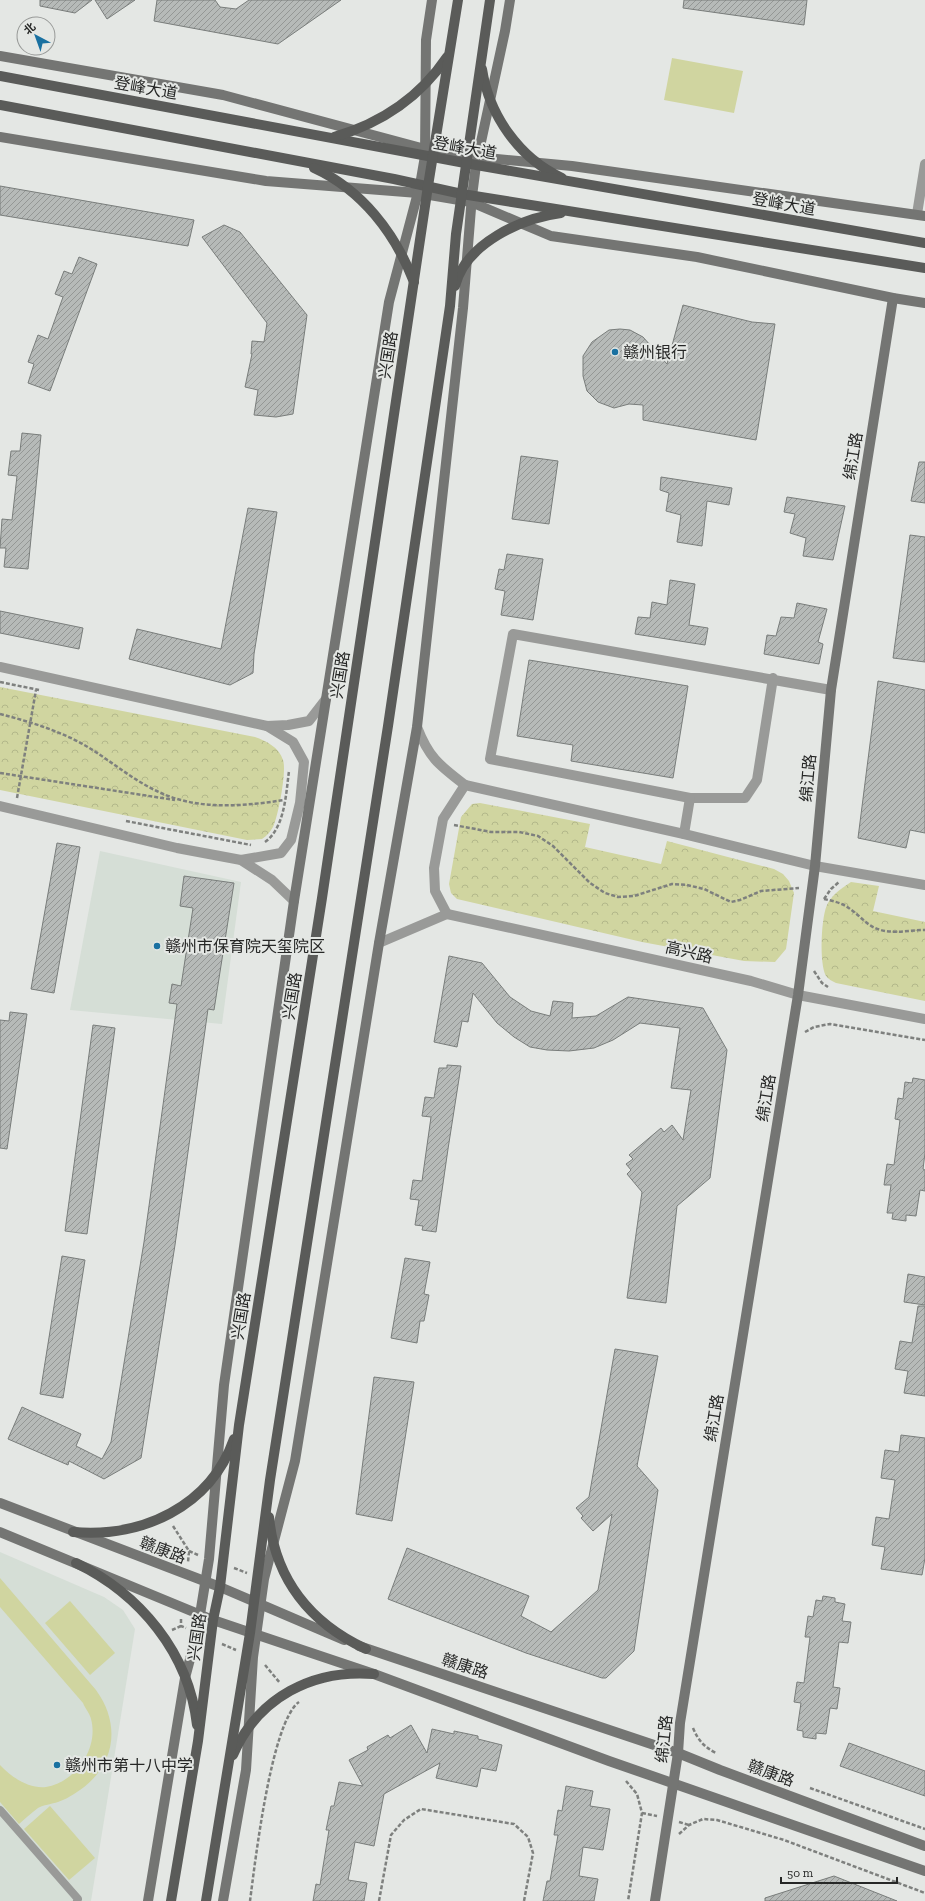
<svg xmlns="http://www.w3.org/2000/svg" width="925" height="1901" viewBox="0 0 925 1901" font-family="'Zilla Slab','Noto Sans SC',serif">
  <style>
    .built { fill: #d5ded6 }
    .park { fill: url(#park-crowns) }
    .garden { fill: #d0d5a0 }
    .building { fill: url(#building-hatch); stroke: #797d7b }
    .lines { fill: none; stroke-linecap: round; stroke-linejoin: round }
    .path { stroke: #7e807e; stroke-width: 2.5; stroke-dasharray: 4 2; stroke-linecap: butt }
    .lane { stroke: #999a98; stroke-width: 8 }
    .street { stroke: #999a98; stroke-width: 10 }
    .secondary { stroke: #747573; stroke-width: 10 }
    .primary { stroke: #5a5b59; stroke-width: 10 }
    .poi-dot { fill: #1a71a1; stroke: #e4e7e4; stroke-width: 1.5 }
    .labels { text-anchor: middle; dominant-baseline: central; stroke-width: 4; stroke-linejoin: round; paint-order: stroke }
    .street-label { font-size: 16px; fill: #262726; stroke: #e4e7e4 }
    .poi-label { font-size: 16px; fill: #262726; stroke: #e4e7e4; text-anchor: start }
  </style>
  <defs>
    <pattern id="park-crowns" width="20" height="18" patternUnits="userSpaceOnUse"><rect width="20" height="18" fill="#d0d5a0"/><path d="M2 6a3 3 0 1 1 6 0M12 15a3 3 0 1 1 6 0" fill="none" stroke="#b2b78a"/></pattern>
    <pattern id="building-hatch" width="6" height="6" patternUnits="userSpaceOnUse"><rect width="6" height="6" fill="#b6bab8"/><path d="M-1 1l2-2M0 6l6-6M5 7l2-2" fill="none" stroke="#949795"/></pattern>
  </defs>
  <rect width="100%" height="100%" fill="#e4e7e4"/>
  <g class="built">
    <polygon points="100,851 241,882 222,1024 70,1010"/>
    <polygon points="0,1552 104,1597 123,1610 135,1629 91,1901 0,1901"/>
  </g>
  <g class="park">
    <path d="M0,687L255,737C266,741 279,747 283,760C287,771 278,817 273,827C270,832 267,836 262,839L247,840L0,790Z"/>
    <polygon points="480,803 590,824 585,847 661,864 667,841 774,869 783,874 789,881 794,893 786,949 775,962 744,961 642,942 457,899 451,893 449,884 461,817 472,804"/>
    <path d="M851,882L879,886L873,911L925,922V1001L836,983C832,981 828,979 826,976C819,964 821,914 828,903C834,893 842,888 851,882Z"/>
  </g>
  <g class="garden">
    <polygon points="672,58 743,71 734,113 664,100"/>
    <path d="M0,1578L96,1690C123,1727 114,1770 74,1794C69,1797 64,1800 58,1802C52,1804 43,1805 38,1808C31,1813 25,1819 19,1824L0,1802V1765C11,1777 29,1789 46,1787C76,1782 99,1748 91,1719C90,1714 85,1708 83,1703L0,1607Z"/>
    <polygon points="70,1601 115,1653 90,1675 45,1623"/>
    <polygon points="50,1806 95,1858 69,1880 24,1829"/>
  </g>
  <g class="building">
    <polygon points="40,0 92,0 75,13 40,6"/>
    <polygon points="95,0 135,0 107,19"/>
    <polygon points="157,0 215,0 220,7 236,9 249,0 341,0 278,44 154,21"/>
    <polygon points="684,0 807,0 804,25 683,8"/>
    <polygon points="0,186 194,220 188,246 0,215"/>
    <polygon points="224,225 240,232 307,315 293,414 276,417 254,415 258,390 245,387 252,354 251,354 252,341 264,342 267,323 202,237"/>
    <polygon points="79,257 97,264 50,391 28,383 34,364 28,362 38,335 48,339 63,297 55,294 64,271 72,274"/>
    <polygon points="683,305 752,322 775,324 756,440 643,420 643,405 629,404 614,408 598,402 587,391 583,376 583,356 592,342 609,330 620,329 630,330 643,337 667,364"/>
    <polygon points="22,433 41,435 28,569 4,567 6,548 0,548 2,519 12,520 17,476 8,475 11,451 20,451"/>
    <polygon points="521,456 558,461 549,524 512,519"/>
    <polygon points="919,462 925,462 925,503 911,501"/>
    <polygon points="661,477 732,488 729,505 707,501 702,546 677,542 681,515 666,511 669,493 660,490"/>
    <polygon points="787,497 845,506 833,560 803,556 806,538 790,533 795,514 784,512"/>
    <polygon points="248,508 277,512 254,654 253,673 230,685 129,659 137,629 221,649"/>
    <polygon points="910,535 925,537 925,662 893,658"/>
    <polygon points="507,554 543,559 533,620 501,615 505,591 495,589 499,569 504,570"/>
    <polygon points="670,580 695,584 689,625 708,628 705,645 635,634 638,617 650,618 652,602 667,605"/>
    <polygon points="797,603 827,609 818,642 823,644 819,664 764,654 767,635 776,636 781,617 794,618"/>
    <polygon points="0,611 83,628 79,649 0,633"/>
    <polygon points="529,660 688,686 673,778 571,761 573,745 517,736"/>
    <polygon points="878,681 925,690 925,833 910,830 906,848 858,838"/>
    <polygon points="57,843 80,847 54,993 31,989"/>
    <polygon points="184,876 234,883 214,1010 208,1009 175,1245 141,1458 104,1479 69,1461 68,1465 8,1439 22,1407 81,1434 76,1446 102,1459 111,1442 144,1242 177,1004 169,1003 172,984 181,986 193,908 180,906"/>
    <polygon points="449,956 482,963 510,997 531,1011 550,1016 553,1001 573,1003 572,1018 596,1016 628,997 703,1008 727,1050 710,1178 677,1206 666,1303 627,1298 642,1192 627,1174 631,1170 626,1164 633,1159 629,1155 661,1128 664,1132 672,1125 683,1140 691,1090 671,1088 680,1028 640,1023 613,1040 594,1048 569,1051 547,1050 530,1047 514,1037 497,1023 473,993 468,1022 462,1021 457,1047 434,1042"/>
    <polygon points="10,1012 27,1014 7,1149 0,1148 0,1020 9,1021"/>
    <polygon points="93,1025 115,1028 87,1234 65,1231"/>
    <polygon points="447,1065 461,1066 448,1149 436,1232 422,1230 423,1226 415,1225 419,1200 410,1199 413,1180 422,1181 431,1117 422,1116 425,1097 434,1098 439,1068 447,1068"/>
    <polygon points="913,1078 925,1080 925,1153 923,1169 925,1170 925,1191 920,1190 916,1216 906,1215 906,1221 892,1219 893,1213 887,1213 891,1185 884,1185 887,1164 894,1165 900,1120 895,1119 898,1098 903,1099 905,1082 912,1083"/>
    <polygon points="62,1256 85,1260 63,1398 40,1394"/>
    <polygon points="405,1258 430,1262 424,1294 429,1295 424,1321 420,1321 417,1343 391,1338"/>
    <polygon points="908,1274 925,1277 925,1305 904,1302"/>
    <polygon points="918,1306 925,1306 925,1396 904,1393 908,1371 895,1369 900,1341 912,1343"/>
    <polygon points="615,1349 658,1356 637,1466 658,1490 634,1651 606,1678 602,1678 526,1653 388,1599 407,1548 529,1596 521,1616 551,1632 598,1590 612,1514 593,1531 581,1518 583,1516 576,1508 589,1497"/>
    <polygon points="374,1377 414,1382 392,1521 356,1514"/>
    <polygon points="901,1435 925,1438 925,1558 922,1575 881,1569 885,1547 872,1545 876,1517 889,1519 895,1480 881,1478 885,1450 899,1452"/>
    <polygon points="823,1596 835,1598 835,1602 845,1604 842,1621 851,1622 848,1643 839,1642 833,1687 840,1688 837,1709 830,1708 826,1734 816,1733 816,1739 803,1737 803,1731 797,1730 801,1703 794,1702 797,1682 804,1683 810,1637 805,1637 808,1616 813,1617 816,1600 822,1601"/>
    <polygon points="411,1725 427,1753 432,1729 454,1734 454,1731 478,1736 478,1739 502,1745 496,1771 481,1768 477,1787 436,1778 440,1763 384,1794 374,1846 355,1842 351,1865 348,1880 367,1883 364,1901 313,1901 316,1884 320,1885 329,1830 326,1830 331,1806 334,1806 339,1782 363,1786 349,1760 368,1750 367,1747 388,1735 390,1738"/>
    <polygon points="849,1743 925,1771 925,1796 840,1766"/>
    <polygon points="566,1786 593,1791 590,1806 610,1809 603,1850 583,1847 579,1876 598,1879 594,1901 543,1901 547,1881 550,1881 558,1835 554,1835 558,1810 562,1811"/>
    <polygon points="834,1876 897,1901 765,1901 765,1898"/>
  </g>
  <g class="lines">
    <g class="path">
      <polyline points="0,682 39,690"/>
      <path d="M0,714C31,722 64,732 91,749C121,768 146,791 181,800C214,809 251,805 284,800"/>
      <polyline points="0,773 175,800"/>
      <polyline points="17,798 36,690"/>
      <polyline points="126,821 251,845"/>
      <polyline points="454,825 491,832 519,832 538,836 553,846 590,883 605,893 618,897 634,896 672,884 687,885 704,889 731,902 740,900 761,891 799,888"/>
      <path d="M265,842C285,828 286,793 289,771"/>
      <polyline points="824,899 831,889 839,882"/>
      <path d="M824,899C833,901 843,903 850,909C859,915 866,924 875,928C891,935 908,930 925,930"/>
      <polyline points="814,971 822,983 828,987"/>
      <polyline points="805,1032 814,1027 830,1024 925,1040"/>
      <polyline points="173,1526 189,1551 188,1562"/>
      <polyline points="189,1551 198,1555"/>
      <polyline points="234,1568 247,1573"/>
      <polyline points="181,1619 181,1626 186,1628"/>
      <polyline points="172,1630 181,1626"/>
      <polyline points="222,1644 236,1650"/>
      <polyline points="265,1665 280,1683"/>
      <path d="M693,1728C698,1740 704,1747 716,1753"/>
      <polyline points="626,1781 637,1794 642,1813 628,1901"/>
      <polyline points="810,1788 925,1829"/>
      <polyline points="642,1813 657,1816"/>
      <polyline points="679,1822 689,1825"/>
      <polyline points="679,1834 689,1825 703,1819 717,1820 784,1840 925,1893"/>
      <path d="M250,1901C255,1863 271,1722 299,1702"/>
      <polyline points="379,1901 391,1835 404,1820 421,1809 514,1824 528,1837 533,1853 524,1901"/>
    </g>
    <polyline class="lane" points="0,1810 78,1899 77,1901"/>
    <g class="street">
      <polyline points="917,214 925,164"/>
      <polyline points="0,667 267,726 288,725 309,721 326,699"/>
      <polyline points="773,678 757,780 745,798 690,798 490,759 513,634 831,690"/>
      <path d="M417,727C429,758 439,765 465,785"/>
      <polyline points="0,806 177,848 241,860 272,880 294,901"/>
      <polyline points="684,834 690,798"/>
      <polyline points="241,860 281,853 291,840 300,803 304,762 293,742 267,726"/>
      <polyline points="447,914 435,891 434,868 443,819 465,785 684,834 815,866 925,885"/>
      <polyline points="447,914 751,981 798,995 925,1019"/>
      <polyline points="379,943 447,914"/>
    </g>
    <g class="secondary">
      <polyline points="0,56 223,95 425,149 466,156 572,166 925,216"/>
      <polyline points="0,137 266,181 418,193 471,202 551,236 697,257 893,298 925,303"/>
      <polyline points="0,1503 220,1587 344,1640"/>
      <polyline points="0,1532 213,1620 374,1674 609,1761 925,1871"/>
      <polyline points="359,1646 678,1753 720,1770 925,1846"/>
      <polyline points="148,1901 185,1678 197,1633 209,1559 224,1385 294,901 389,302 420,185 425,156 426,40 432,0"/>
      <polyline points="223,1901 246,1770 253,1657 264,1579 295,1461 379,943 417,727 463,308 472,196 476,165 505,31 510,0"/>
      <polyline points="655,1901 678,1753 680,1723 798,995 815,866 831,690 893,298"/>
    </g>
    <g class="primary">
      <path d="M482,69C489,115 519,158 562,178"/>
      <polyline points="0,76 465,163 925,243"/>
      <polyline points="0,105 394,179 462,194 925,268"/>
      <path d="M334,137C382,123 420,97 447,57"/>
      <path d="M314,168C362,190 395,233 414,282"/>
      <path d="M455,286C466,243 522,218 561,213"/>
      <path d="M269,1517C275,1579 310,1623 366,1649"/>
      <path d="M73,1532C142,1538 210,1507 234,1439"/>
      <path d="M76,1563C140,1594 189,1653 197,1725"/>
      <path d="M233,1755C258,1697 313,1669 374,1674"/>
      <polyline points="171,1901 198,1741 213,1620 220,1587 239,1425 322,898 428,186 458,0"/>
      <polyline points="206,1901 250,1633 270,1480 388,726 450,306 456,234 490,0"/>
    </g>
  </g>
  <g class="poi-dot">
    <circle cx="615" cy="352" r="4"/>
    <circle cx="157" cy="946" r="4"/>
    <circle cx="57" cy="1765" r="4"/>
  </g>
  <g class="labels">
    <g class="street-label">
      <text transform="translate(146 88) rotate(10)">登峰大道</text>
      <text transform="translate(465 148) rotate(10)">登峰大道</text>
      <text transform="translate(784 204) rotate(10)">登峰大道</text>
      <text transform="translate(388 355) rotate(-81)">兴国路</text>
      <text transform="translate(853 456) rotate(-81)">绵江路</text>
      <text transform="translate(340 675) rotate(-81)">兴国路</text>
      <text transform="translate(808 778) rotate(-85)">绵江路</text>
      <text transform="translate(689 952) rotate(13)">高兴路</text>
      <text transform="translate(292 996) rotate(-81)">兴国路</text>
      <text transform="translate(766 1098) rotate(-81)">绵江路</text>
      <text transform="translate(241 1316) rotate(-81)">兴国路</text>
      <text transform="translate(714 1418) rotate(-81)">绵江路</text>
      <text transform="translate(163 1550) rotate(21)">赣康路</text>
      <text transform="translate(197 1637) rotate(-82)">兴国路</text>
      <text transform="translate(465 1666) rotate(18)">赣康路</text>
      <text transform="translate(664 1739) rotate(-84)">绵江路</text>
      <text transform="translate(771 1773) rotate(20)">赣康路</text>
    </g>
    <g class="poi-label">
      <text x="623" y="352">赣州银行</text>
      <text x="165" y="946">赣州市保育院天玺院区</text>
      <text x="65" y="1765">赣州市第十八中学</text>
    </g>
  </g>
  <g transform="translate(36 36) rotate(319)"><circle r="19" fill="#e4e7e4" stroke="#989a98"/>
  <path d="M0-3L7 15L0 10L-7 15Z" fill="#1a71a1"/>
  <text y="-6" font-size="11" font-weight="bold" text-anchor="middle" fill="#262726">北</text>
  </g>
  <path d="M781 1877v6h116v-6" fill="none" stroke="#262726" stroke-width="2"/>
  <text x="787" y="1877" font-size="12" fill="#262726" stroke="#e4e7e4" stroke-width="3" paint-order="stroke">50 m</text>
</svg>
